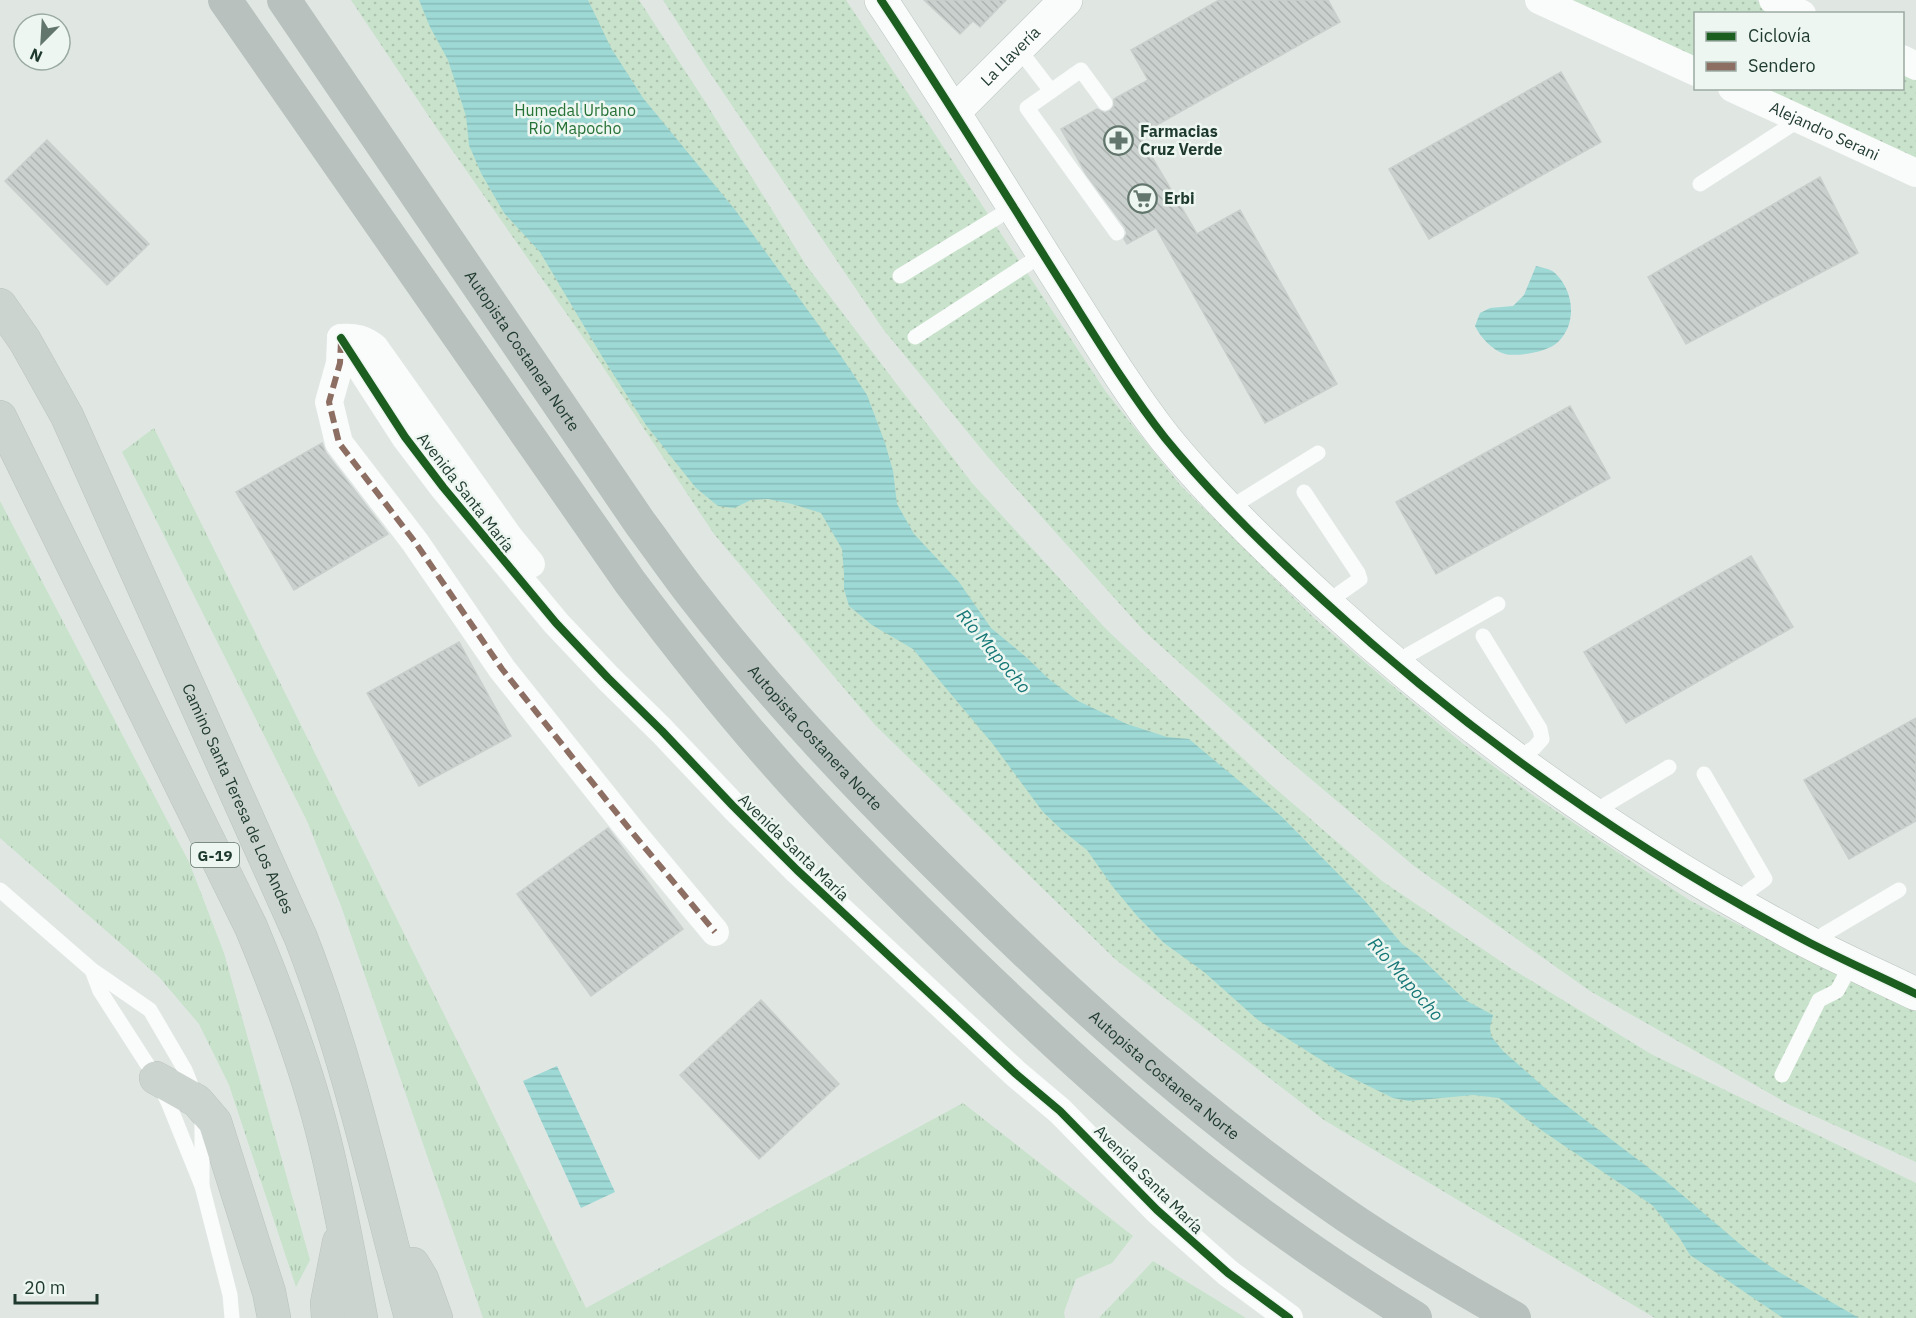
<svg xmlns="http://www.w3.org/2000/svg" width="1916" height="1318" viewBox="0 0 1916 1318" font-family="'IBM Plex Sans',sans-serif">
  <style>
    .grass { fill: url(#grass-tufts) }
    .park { fill: url(#park-dots) }
    .water { fill: url(#water-rules) }
    .building { fill: url(#building-back-hatch); stroke: #c9cfcc; stroke-width: 1.5 }
    .lines { fill: none; stroke-linecap: round; stroke-linejoin: round }
    .secondary-casing { stroke: #b9c4be; stroke-width: 34 }
    .primary-casing { stroke: #bac3bf; stroke-width: 34 }
    .highway-casing { stroke: #bac3bf; stroke-width: 34 }
    .lane { stroke: #fafbfb; stroke-width: 15 }
    .street { stroke: #fafbfb; stroke-width: 28 }
    .secondary { stroke: #fafbfb; stroke-width: 33 }
    .primary { stroke: #ccd4d0; stroke-width: 33 }
    .highway { stroke: #b8c1be; stroke-width: 33 }
    .quiet { stroke: #8d6e63; stroke-width: 6; stroke-dasharray: 12 6; stroke-linecap: butt }
    .cycleway-casing { stroke: #edf6f0; stroke-width: 11 }
    .cycleway { stroke: #1b5e20; stroke-width: 8 }
    .labels { text-anchor: middle; dominant-baseline: central; stroke-width: 5; stroke-linejoin: round; paint-order: stroke }
    .shield { fill: #edf6f0; stroke: #5c7268; stroke-width: 1.5 }
    .shield-label { font-size: 15px; font-weight: bold; fill: #1e392d }
    .street-label { font-size: 16px; fill: #1e392d; stroke: #edf6f0 }
    .park-label { font-size: 16px; fill: #277237; stroke: #edf6f0 }
    .poi-label { font-size: 16px; font-weight: bold; fill: #1e392d; stroke: #edf6f0; text-anchor: start }
    .water-label { font-size: 18px; font-style: italic; fill: #167777; stroke: #edf6f0 }
  </style>
  <defs>
    <pattern id="grass-tufts" width="24" height="20" patternUnits="userSpaceOnUse" patternTransform="scale(1.5)"><rect width="24" height="20" fill="#c8e2cb"/><path d="M3 7l-1-3M5 7V3M7 7l1-3M15 17l-1-3M17 17v-4M19 17l1-3" fill="none" stroke="#abc3af"/></pattern>
    <pattern id="park-dots" width="8" height="8" patternUnits="userSpaceOnUse" patternTransform="scale(1.5)"><rect width="8" height="8" fill="#c8e2cb"/><path d="M2 2h.1M6 6h.1" fill="none" stroke="#abc3af" stroke-width="1.8" stroke-linecap="round"/></pattern>
    <pattern id="water-rules" width="6" height="5" patternUnits="userSpaceOnUse" patternTransform="scale(1.5)"><rect width="6" height="5" fill="#9ed9d6"/><path d="M0 2.5h6" fill="none" stroke="#88bbb8"/></pattern>
    <pattern id="building-back-hatch" width="6" height="6" patternUnits="userSpaceOnUse" patternTransform="scale(1.5)"><rect width="6" height="6" fill="#cad0cd"/><path d="M-1 5l2 2M0 0l6 6M5-1l2 2" fill="none" stroke="#adb3b0"/></pattern>
  </defs>
  <rect width="100%" height="100%" fill="#e0e7e3"/>
  <g class="grass">
    <polygon points="154,428 479,1085 586,1308 963,1103 1133,1236 1112,1263 1076,1279 1064,1312 1065,1318 483,1318 341,906 307,821 122,452"/>
    <polygon points="0,501 189,862 224,953 310,1260 296,1287 229,1085 199,1024 159,977 0,838"/>
    <polygon points="1153,1261 1246,1318 1099,1318"/>
  </g>
  <g class="park">
    <polygon points="351,0 639,0 704,100 806,265 972,483 1107,630 1269,783 1382,881 1512,969 1651,1054 1916,1183 1916,1318 1655,1318 1324,1120 1115,959 875,725 714,534 589,346 438,130"/>
    <polygon points="663,0 846,0 1106,392 1181,486 1315,619 1388,682 1462,743 1535,797 1689,900 1851,981 1916,1009 1916,1162 1790,1105 1590,991 1414,866 1286,758 1144,631 988,457 883,329 706,67"/>
    <polygon points="1564,0 1756,0 1786,13 1696,14 1695,61"/>
    <polygon points="1903,66 1916,72 1916,164 1755,89 1902,88"/>
  </g>
  <g class="water">
    <polygon points="419,0 588,0 611,48 643,98 736,211 841,356 867,395 885,443 893,471 897,504 914,534 959,582 991,628 1026,657 1049,679 1078,701 1127,724 1167,737 1189,739 1281,816 1366,902 1402,944 1421,958 1465,1000 1493,1015 1490,1027 1491,1036 1503,1051 1554,1096 1666,1181 1748,1251 1777,1271 1859,1318 1783,1318 1690,1255 1679,1237 1652,1205 1544,1132 1499,1098 1473,1095 1409,1101 1393,1098 1340,1072 1258,1020 1204,972 1164,943 1138,917 1113,887 1087,850 1063,831 1043,812 992,743 913,649 872,625 849,606 844,589 844,574 842,549 821,513 792,504 768,499 751,500 734,508 718,506 696,488 646,425 603,358 540,252 504,213 481,173 469,145 466,116 448,60 430,27"/>
    <path d="M1536,266C1544,268 1552,269 1557,275C1574,293 1577,324 1558,342C1548,352 1518,357 1505,354C1492,350 1481,338 1475,326L1480,313L1490,308L1513,306L1524,295Z"/>
    <polygon points="557,1066 615,1192 581,1208 523,1081"/>
  </g>
  <g class="building">
    <polygon points="924,0 1006,0 980,27 973,21 960,34"/>
    <polygon points="1219,0 1328,0 1340,22 1139,135 1197,234 1240,210 1337,384 1265,423 1156,228 1127,244 1124,239 1127,233 1125,227 1086,174 1061,129 1097,109 1105,113 1111,110 1114,106 1114,99 1148,80 1131,50"/>
    <polygon points="1561,72 1601,142 1429,239 1389,169"/>
    <polygon points="47,140 149,244 107,285 5,181"/>
    <polygon points="1820,177 1858,253 1686,344 1648,277"/>
    <polygon points="1570,406 1610,478 1436,574 1396,502"/>
    <polygon points="322,443 326,453 388,534 294,590 236,492"/>
    <polygon points="1751,556 1793,627 1626,723 1584,652"/>
    <polygon points="459,642 511,736 419,786 367,693"/>
    <polygon points="1916,718 1916,821 1849,859 1804,780"/>
    <polygon points="608,828 683,929 591,996 517,894"/>
    <polygon points="761,1000 839,1084 759,1159 680,1075"/>
  </g>
  <g class="lines">
    <defs>
      <g id="secondary">
        <path d="M881,0C945,96 1005,194 1067,292C1098,341 1129,392 1165,438C1213,497 1268,550 1324,601C1470,735 1635,851 1810,943C1845,961 1881,977 1916,994"/>
        <path id="s2" d="M955,111L1066,0"/>
      </g>
      <g id="primary">
        <path id="s3" d="M0,305L25,341L67,416L301,938C349,1061 377,1191 411,1318"/>
        <path d="M0,417L251,927C279,994 304,1060 322,1130C338,1192 349,1255 361,1318"/>
        <polyline points="156,1078 197,1101 215,1122 269,1292 274,1318"/>
        <polyline points="413,1264 422,1279 436,1318"/>
        <polyline points="328,1318 327,1303 339,1242"/>
      </g>
      <g id="highway">
        <path d="M225,0L630,582C681,650 734,717 791,780C848,843 909,903 970,962C1050,1039 1131,1114 1218,1182C1281,1231 1347,1276 1415,1318"/>
        <path id="s4" d="M284,0L640,523C658,547 675,572 693,595C775,701 868,798 963,891C1077,1004 1199,1113 1331,1205C1389,1246 1452,1283 1514,1318"/>
      </g>
    </defs>
    <use href="#secondary" class="secondary-casing"/>
    <use href="#primary" class="primary-casing"/>
    <use href="#highway" class="highway-casing"/>
    <g class="lane">
      <polyline points="1018,48 1051,91"/>
      <polyline points="1105,103 1081,70 1027,108 1117,233"/>
      <polyline points="1700,184 1799,120"/>
      <polyline points="900,276 1014,207"/>
      <polyline points="915,337 1043,254"/>
      <polyline points="1304,492 1358,573 1360,579 1326,603"/>
      <polyline points="1228,509 1318,453"/>
      <polyline points="1483,636 1540,729 1542,739 1534,748 1516,759"/>
      <polyline points="1394,663 1498,604"/>
      <polyline points="1704,774 1765,879 1735,901"/>
      <polyline points="1592,813 1669,767"/>
      <polyline points="0,890 92,970 150,1010 185,1070 195,1095"/>
      <polyline points="1811,942 1899,890"/>
      <polyline points="92,970 100,991 156,1078 168,1102 202,1186 230,1295 232,1318"/>
      <polyline points="1782,1075 1819,1000 1837,991 1852,963"/>
      <polyline points="202,1186 202,1120"/>
    </g>
    <g class="street">
      <polyline points="1539,0 1696,72"/>
      <polyline points="1773,0 1802,14"/>
      <polyline points="1902,59 1916,66"/>
      <path id="s1" d="M1732,88L1916,173"/>
      <polyline points="341,338 405,437 443,487 556,623 608,678 662,731 733,806 797,870 1016,1074 1060,1111 1157,1210 1228,1273 1289,1318"/>
      <polyline points="341,338 340,363 329,402 339,443 415,542 502,669 631,831 715,932"/>
      <path d="M341,338C355,337 365,339 375,348L509,537L531,564"/>
    </g>
    <use href="#secondary" class="secondary"/>
    <use href="#primary" class="primary"/>
    <use href="#highway" class="highway"/>
    <polyline class="quiet" points="341,341 340,363 329,402 339,443 415,542 502,669 631,831 715,932"/>
    <defs>
      <g id="cycleway">
        <path d="M881,0C945,96 1005,194 1067,292C1098,341 1129,392 1165,438C1213,497 1268,550 1324,601C1470,735 1635,851 1810,943C1845,961 1881,977 1916,994"/>
        <polyline points="341,338 405,437 443,487 556,623 608,678 662,731 733,806 797,870 1016,1074 1060,1111 1157,1210 1228,1273 1289,1318"/>
      </g>
    </defs>
    <use href="#cycleway" class="cycleway-casing"/>
    <use href="#cycleway" class="cycleway"/>
  </g>
  <defs>
    <symbol id="pharmacy-ring" viewBox="-11 -11 22 22"><circle r="9.5" fill="#edf6f0" stroke="#62766d" stroke-width="1.5"/><path d="M-2-6h4v4h4v4h-4v4h-4v-4h-4v-4h4Z" fill="#62766d"/></symbol>
    <symbol id="supermarket-ring" viewBox="-11 -11 22 22"><circle r="9.5" fill="#edf6f0" stroke="#62766d" stroke-width="1.5"/><path d="M-6-5.5h2.5l.6 2H6L4.5 2H-2.5L-4.4-4H-6ZM-1.5 3.2a1.3 1.3 0 1 0 .1 0ZM3 3.2a1.3 1.3 0 1 0 .1 0Z" fill="#62766d"/></symbol>
  </defs>
  <g fill-rule="evenodd">
    <use href="#pharmacy-ring" x="1102" y="124" width="33" height="33"/>
    <use href="#supermarket-ring" x="1126" y="182" width="33" height="33"/>
  </g>
  <g class="labels">
    <rect class="shield" x="191" y="843" width="48" height="24" rx="4.5"/>
    <g class="shield-label">
      <text x="215" y="855">G-19</text>
    </g>
    <g class="street-label">
      <text stroke="none"><textPath href="#s2" startOffset="78">La Llavería</textPath></text>
      <text stroke="none"><textPath href="#s1" startOffset="102">Alejandro Serani</textPath></text>
      <text stroke="none"><textPath href="#s4" startOffset="424">Autopista Costanera Norte</textPath></text>
      <text transform="translate(466 492) rotate(52)">Avenida Santa María</text>
      <text stroke="none"><textPath href="#s4" startOffset="910">Autopista Costanera Norte</textPath></text>
      <text stroke="none"><textPath href="#s3" startOffset="549">Camino Santa Teresa de Los Andes</textPath></text>
      <text transform="translate(794 847) rotate(44)">Avenida Santa María</text>
      <text stroke="none"><textPath href="#s4" startOffset="1396">Autopista Costanera Norte</textPath></text>
      <text transform="translate(1149 1179) rotate(45)">Avenida Santa María</text>
    </g>
    <g class="park-label">
      <text x="575" y="110">Humedal Urbano<tspan x="575" dy="18">Río Mapocho</tspan></text>
    </g>
    <g class="poi-label">
      <text x="1140" y="131">Farmacias<tspan x="1140" dy="18">Cruz Verde</tspan></text>
      <text x="1164" y="198">Erbi</text>
    </g>
    <g class="water-label">
      <text transform="translate(994 651) rotate(50)">Río Mapocho</text>
      <text transform="translate(1406 979) rotate(49)">Río Mapocho</text>
    </g>
  </g>
  <rect x="1694" y="12" width="210" height="78" fill="#edf6f0" stroke="#9aaaa2" stroke-width="1.5"/>
  <rect x="1706" y="32" width="30" height="9" fill="#1b5e20" stroke="#9aaaa2" stroke-width="1.5"/>
  <text x="1748" y="42" font-size="18" fill="#1e392d">Ciclovía</text>
  <rect x="1706" y="62" width="30" height="9" fill="#8d6e63" stroke="#9aaaa2" stroke-width="1.5"/>
  <text x="1748" y="72" font-size="18" fill="#1e392d">Sendero</text>
  <g transform="translate(42 42) rotate(204)"><circle r="28" fill="#edf6f0" stroke="#9aaaa2" stroke-width="1.5"/>
  <path d="M0-4.5L10 22L0 15L-10 22Z" fill="#62766d"/>
  <text y="-9" font-size="16" font-weight="bold" text-anchor="middle" fill="#1e392d">N</text>
  </g>
  <path d="M15 1294v9h82v-9" fill="none" stroke="#1e392d" stroke-width="3"/>
  <text x="24" y="1294" font-size="18" fill="#1e392d" stroke="#edf6f0" stroke-width="4.5" paint-order="stroke">20 m</text>
</svg>
